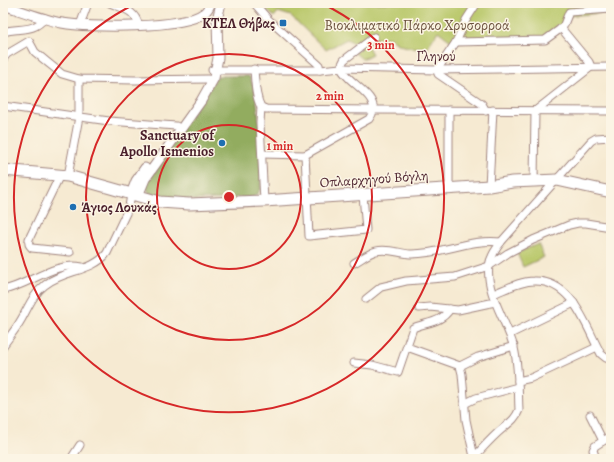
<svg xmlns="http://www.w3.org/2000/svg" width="614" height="462" viewBox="0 0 614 462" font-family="Alegreya,serif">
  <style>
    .green { fill: #b9c86a; stroke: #82744a }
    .forest { fill: #92ac5e; stroke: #6e6644 }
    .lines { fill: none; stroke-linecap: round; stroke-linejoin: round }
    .minor-casing { stroke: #a0847e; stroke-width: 9 }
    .tertiary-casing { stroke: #a0847e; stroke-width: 11 }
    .primary-casing { stroke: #a0847e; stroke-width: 13 }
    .minor { stroke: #fff; stroke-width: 7 }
    .tertiary { stroke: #fff; stroke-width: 9 }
    .primary { stroke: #fff; stroke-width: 11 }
    .ring { fill: none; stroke: #d62828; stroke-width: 2 }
    .poi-dot { fill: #1f6fb2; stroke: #fcf5e5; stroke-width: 1.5 }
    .labels { text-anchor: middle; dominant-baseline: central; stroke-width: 3; stroke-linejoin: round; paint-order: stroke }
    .poi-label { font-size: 14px; font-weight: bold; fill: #4a1f2b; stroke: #fcf5e5; text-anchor: end }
    .park-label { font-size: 14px; fill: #6b523e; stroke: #fcf5e5 }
    .street-label { font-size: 14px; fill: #4a1f2b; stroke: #fcf5e5 }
    .centre { fill: #d62828; stroke: #fcf5e5; stroke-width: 2 }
    .ring-label { font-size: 12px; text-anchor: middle; font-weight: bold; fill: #d62828; stroke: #fcf5e5; stroke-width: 3; stroke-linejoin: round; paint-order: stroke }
  </style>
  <rect width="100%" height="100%" fill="#fcf5e5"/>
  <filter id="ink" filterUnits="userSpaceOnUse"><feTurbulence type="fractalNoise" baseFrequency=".025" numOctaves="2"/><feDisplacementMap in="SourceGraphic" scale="8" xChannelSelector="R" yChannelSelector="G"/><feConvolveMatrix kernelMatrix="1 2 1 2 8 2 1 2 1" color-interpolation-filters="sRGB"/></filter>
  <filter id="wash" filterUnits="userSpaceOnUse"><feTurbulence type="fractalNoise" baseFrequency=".012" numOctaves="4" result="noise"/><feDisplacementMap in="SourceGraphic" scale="16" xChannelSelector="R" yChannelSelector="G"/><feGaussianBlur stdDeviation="0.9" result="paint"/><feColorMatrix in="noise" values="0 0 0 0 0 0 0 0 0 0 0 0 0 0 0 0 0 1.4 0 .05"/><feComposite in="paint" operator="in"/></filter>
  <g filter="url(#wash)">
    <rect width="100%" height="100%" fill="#f6ead2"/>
    <g class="green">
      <path d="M259,3H465L479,5L481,3H611V12L567,16L562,25L545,38L452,42L438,31L427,48C412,47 402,49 390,38H378L367,45L372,54L362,59L354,52L361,47L347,39L326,50L291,16L278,12L274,17Z"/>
      <polygon points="538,244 544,257 523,267 517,253"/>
    </g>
    <path class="forest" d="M217,76H249C262,96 260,161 261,187L258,193L254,197C224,198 176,205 149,193L145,184Z"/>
  </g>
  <g filter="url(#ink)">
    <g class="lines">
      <defs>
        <g id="minor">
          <path d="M110,3C124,9 135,10 139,26"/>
          <polyline points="254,3 268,19 319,65 320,70"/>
          <polyline points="80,25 88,3"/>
          <path d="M3,32C20,27 33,33 45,18"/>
          <polyline points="456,42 545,40 563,27 569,12 611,9"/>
          <polyline points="3,59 7,54 29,41 35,52 47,62 62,74 79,79 135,80 208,79"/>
          <polyline points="341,68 342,64 344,60 374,37"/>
          <path d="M254,69C255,81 255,96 261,107L266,109L374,110L611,111"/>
          <polyline points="212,70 320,70 341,68 437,70 611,67"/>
          <polyline points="437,70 456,42 466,20 477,3"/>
          <polyline points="437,70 438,74 482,104 486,111"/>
          <polyline points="3,106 109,121 176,126"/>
          <polyline points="261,107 260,123 264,201"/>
          <path d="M262,154L305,155L369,119C386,97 348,85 341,68"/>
          <polyline points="305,155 309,236 366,230 363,195"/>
          <path d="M60,175L29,239C28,244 29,245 32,248L70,252"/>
          <polyline points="68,176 79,117 79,79"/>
          <polyline points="534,181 535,111 591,67 589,62 561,28"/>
          <polyline points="489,186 493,110"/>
          <polyline points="449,189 449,110"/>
          <path d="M354,263C361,259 369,253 376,251C388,248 398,253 410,254C441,255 470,238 501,242"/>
          <path d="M3,290C30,285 54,261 82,267"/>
          <path d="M493,294C506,289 520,281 534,281C573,280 586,327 601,354L606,358L611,359"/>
          <polyline points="366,299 381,287 406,281 455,277 489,266 508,253 533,240 569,225 578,223 586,223 611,227"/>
          <polyline points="419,308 430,307 458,310 495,302"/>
          <polyline points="510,334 574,303"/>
          <path d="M3,346C9,337 16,329 21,320C28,308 33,294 45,285C63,270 93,272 107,253L129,207L131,194"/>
          <polyline points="407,347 460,366 462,374 466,420 474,457"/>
          <path d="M354,363L372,365L398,372L413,328C427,322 441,323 450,309"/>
          <polyline points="460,366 478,357 514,346"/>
          <polyline points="518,381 531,378 597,347"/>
          <polyline points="464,404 476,398 518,387"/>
          <polyline points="590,415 603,441"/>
          <polyline points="71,459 80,445"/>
          <path d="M472,459C482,449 491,438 502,429C509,423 515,420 519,410C518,390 519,368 514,348C508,323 485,293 489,266C490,257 496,249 501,242L591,141L596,138L611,137"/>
          <polyline points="596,459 593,450 595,446 611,436"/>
        </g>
        <g id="tertiary">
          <path d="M3,5C22,11 42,19 62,23C88,28 183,29 204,13C207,11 209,7 211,3"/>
          <polyline points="131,194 136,181 145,168"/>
          <polyline points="138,196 145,179 201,101 214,78 218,58 217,20 221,3"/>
        </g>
        <polyline id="primary" points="3,170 68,176 160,202 189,204 264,201 489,186 512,182 557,180 611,192"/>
      </defs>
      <use href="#minor" class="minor-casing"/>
      <use href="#tertiary" class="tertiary-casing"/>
      <use href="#primary" class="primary-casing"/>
      <use href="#minor" class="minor"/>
      <use href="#tertiary" class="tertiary"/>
      <use href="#primary" class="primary"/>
    </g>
  </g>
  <g class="ring">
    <circle cx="229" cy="197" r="72"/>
    <circle cx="229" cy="197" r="143"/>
    <path d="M323 4A215 215 0 1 1 135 4"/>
  </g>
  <g class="poi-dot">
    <rect x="279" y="19" width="8" height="8" rx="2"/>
    <circle cx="222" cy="143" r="4"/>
    <circle cx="73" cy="207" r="4"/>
  </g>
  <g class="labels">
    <g class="poi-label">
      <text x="275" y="23">ΚΤΕΛ Θήβας</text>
      <text x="214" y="135">Sanctuary of<tspan x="214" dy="16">Apollo Ismenios</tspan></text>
      <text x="81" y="207" text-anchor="start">Άγιος Λουκάς</text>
    </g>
    <g class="park-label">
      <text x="417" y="25">Βιοκλιματικό Πάρκο Χρυσορροά</text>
    </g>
    <g class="street-label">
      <text x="436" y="56">Γληνού</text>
      <text transform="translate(374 179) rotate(-4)">Οπλαρχηγού Βόγλη</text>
    </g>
  </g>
  <circle cx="229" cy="197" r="6" class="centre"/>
  <g class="ring-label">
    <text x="381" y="49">3 min</text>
    <text x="330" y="100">2 min</text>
    <text x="280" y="150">1 min</text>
  </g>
  <rect width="614" height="462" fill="none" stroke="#fcf5e5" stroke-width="16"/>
</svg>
